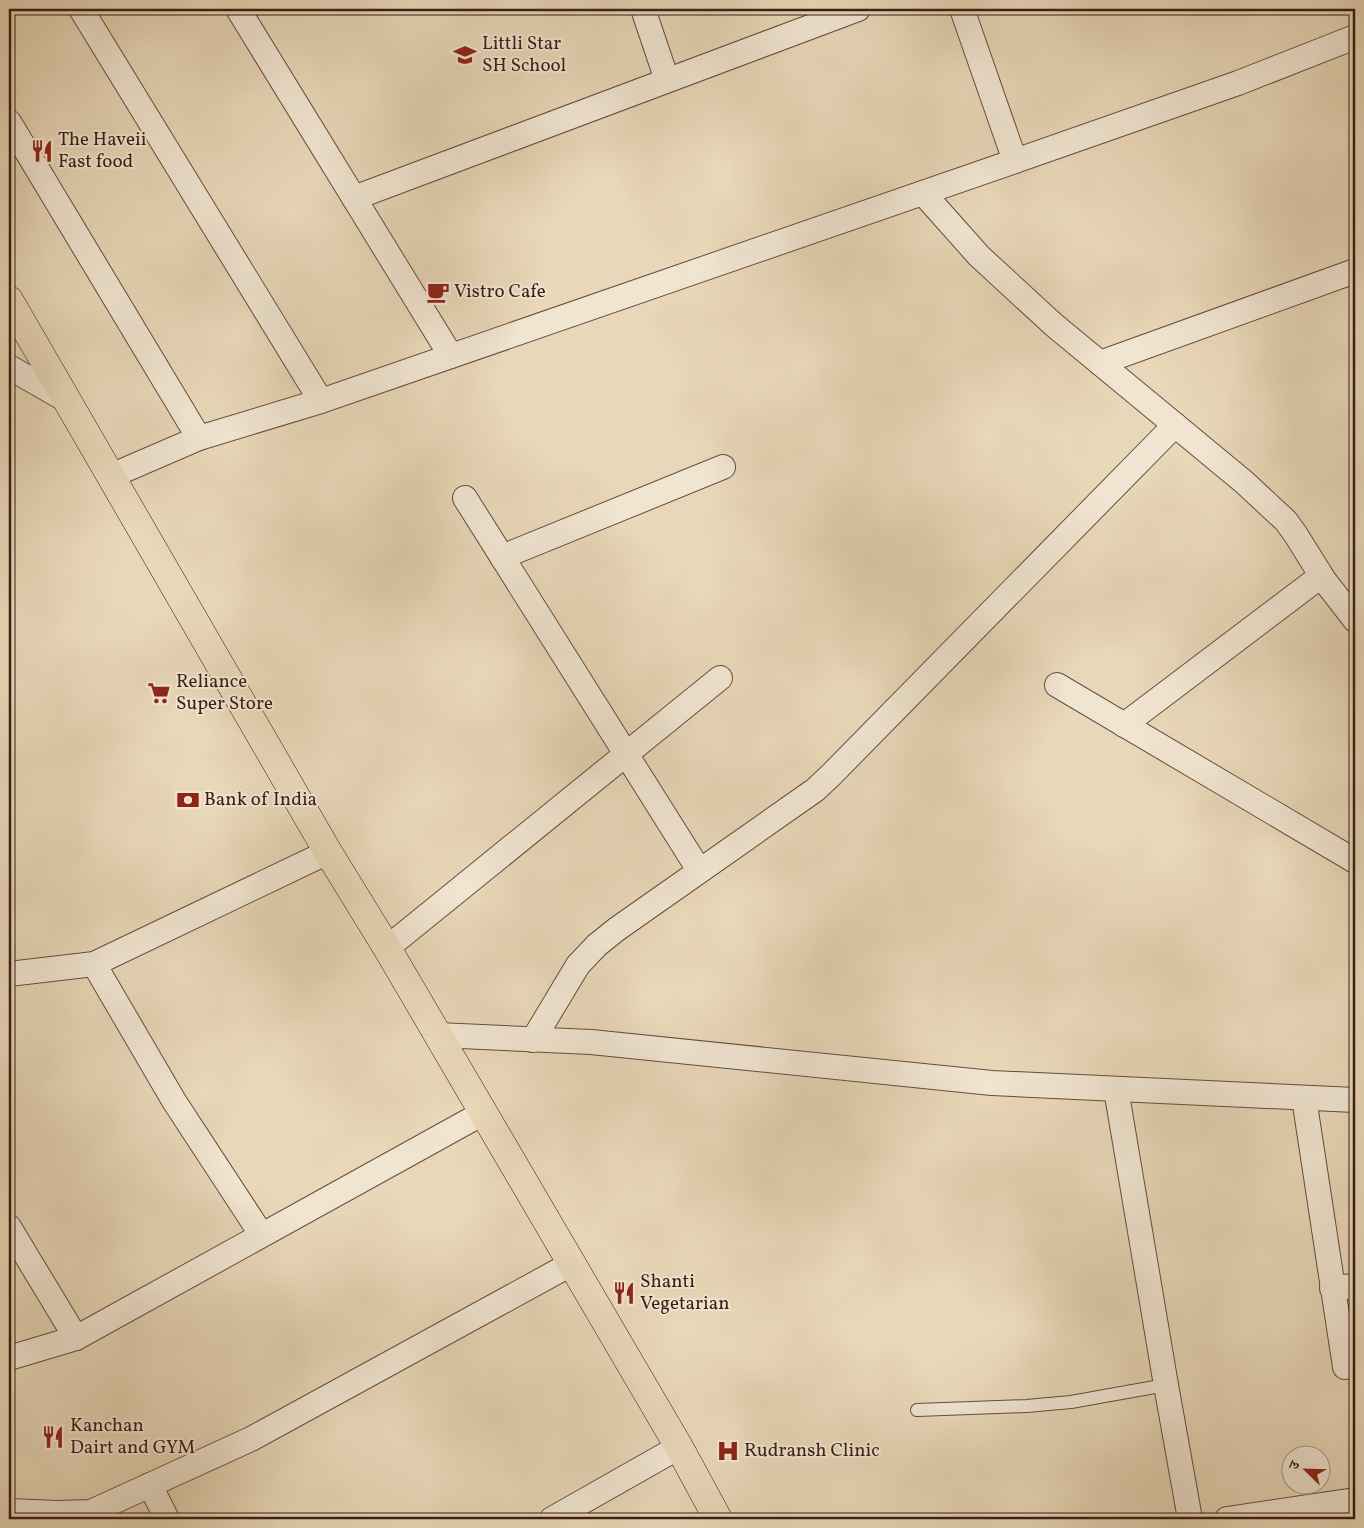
<svg xmlns="http://www.w3.org/2000/svg" width="1364" height="1528" viewBox="0 0 1364 1528" font-family="Vollkorn,'Noto Serif Devanagari',serif">
  <style>
    .lines { fill: none; stroke-linecap: round; stroke-linejoin: round }
    .lane-casing { stroke: #654d3e; stroke-width: 14 }
    .street-casing { stroke: #654d3e; stroke-width: 26 }
    .highway-casing { stroke: #391f15; stroke-width: 29 }
    .lane { stroke: #f0e5d1; stroke-width: 12 }
    .street { stroke: #f0e5d1; stroke-width: 24 }
    .highway { stroke: #e8d7b8; stroke-width: 28 }
    .labels { text-anchor: middle; dominant-baseline: central; stroke-width: 4; stroke-linejoin: round; paint-order: stroke }
    .poi-label { font-size: 19px; fill: #391f15; stroke: #f0e5d1; text-anchor: start }
  </style>
  <rect width="100%" height="100%" fill="#e8d7b8"/>
  <filter id="stains"><feTurbulence type="fractalNoise" baseFrequency=".004" numOctaves="4"/><feColorMatrix values="0 0 0 0 .2 0 0 0 0 .09 0 0 0 0 .02 0 0 0 .5 -.17"/></filter>
  <radialGradient id="worn" r=".72"><stop offset=".6" stop-color="#630" stop-opacity="0"/><stop offset="1" stop-color="#630" stop-opacity=".3"/></radialGradient>
  <g class="lines">
    <defs>
      <polyline id="lane" points="917,1410 1027,1406 1071,1402 1166,1385"/>
      <g id="street">
        <polyline points="81,9 321,401"/>
        <polyline points="238,9 451,356"/>
        <polyline points="643,9 667,80"/>
        <polyline points="962,9 1015,161"/>
        <polyline points="9,122 199,438"/>
        <polyline points="923,193 979,256 1054,325 1244,482 1274,510 1286,521 1296,535 1324,580 1355,620"/>
        <polyline points="354,198 858,9"/>
        <polyline points="1100,363 1355,271"/>
        <polyline points="9,367 68,401"/>
        <polyline points="111,476 199,438 321,401 1015,161 1238,83 1355,37"/>
        <polyline points="465,498 699,870"/>
        <polyline points="502,557 723,467"/>
        <polyline points="1057,685 1355,861"/>
        <polyline points="1124,725 1321,576"/>
        <polyline points="387,948 720,678"/>
        <polyline points="94,964 174,1101 261,1234"/>
        <polyline points="9,974 94,964 328,852"/>
        <polyline points="438,1035 591,1042 992,1083 1355,1100"/>
        <polyline points="533,1040 578,965 597,945 617,929 815,790 831,775 1175,425"/>
        <polyline points="1116,1089 1166,1385 1190,1519"/>
        <polyline points="1304,1098 1345,1367"/>
        <polyline points="9,1227 76,1338"/>
        <polyline points="1332,1288 1355,1286"/>
        <polyline points="9,1358 76,1338 483,1113"/>
        <polyline points="150,1485 167,1519"/>
        <polyline points="9,1511 57,1513 91,1512 251,1439 571,1264"/>
        <polyline points="552,1519 679,1447"/>
        <polyline points="1227,1519 1355,1500"/>
      </g>
      <polyline id="highway" points="9,300 328,852 387,948 679,1447 718,1519"/>
    </defs>
    <use href="#lane" class="lane-casing"/>
    <use href="#street" class="street-casing"/>
    <use href="#highway" class="highway-casing"/>
    <use href="#lane" class="lane"/>
    <use href="#street" class="street"/>
    <use href="#highway" class="highway"/>
  </g>
  <defs>
    <symbol id="school-bare" viewBox="-9 -9 18 18"><path d="M0-5L7-2L0 1L-7-2ZM-4 1L0 2.5L4 1V4Q0 6-4 4Z" fill="#8f2418" stroke="#f0e5d1" stroke-width="2.5" paint-order="stroke"/></symbol>
    <symbol id="restaurant-bare" viewBox="-9 -9 18 18"><path d="M-5-6h1v4h1v-4h1v4h1v-4h1v5L-1.5 .5V6h-2V.5L-5-1ZM5-6V6H3V1.5H1.5Q1.5-4 5-6Z" fill="#8f2418" stroke="#f0e5d1" stroke-width="2.5" paint-order="stroke"/></symbol>
    <symbol id="cafe-bare" viewBox="-9 -9 18 18"><path d="M-5.5-4.5H6V0H3Q3 3.5 0 3.5H-2.5Q-5.5 3.5-5.5 0ZM3-3.2v2h1.7v-2ZM-6 4.5H4V6H-6Z" fill="#8f2418" stroke="#f0e5d1" stroke-width="2.5" paint-order="stroke"/></symbol>
    <symbol id="supermarket-bare" viewBox="-9 -9 18 18"><path d="M-6-5.5h2.5l.6 2H6L4.5 2H-2.5L-4.4-4H-6ZM-1.5 3.2a1.3 1.3 0 1 0 .1 0ZM3 3.2a1.3 1.3 0 1 0 .1 0Z" fill="#8f2418" stroke="#f0e5d1" stroke-width="2.5" paint-order="stroke"/></symbol>
    <symbol id="bank-bare" viewBox="-9 -9 18 18"><path d="M-6-4H6V4H-6ZM0-2.3a2.3 2.3 0 1 0 0 4.6a2.3 2.3 0 1 0 0-4.6Z" fill="#8f2418" stroke="#f0e5d1" stroke-width="2.5" paint-order="stroke"/></symbol>
    <symbol id="hospital-bare" viewBox="-9 -9 18 18"><path d="M-5-5h3v3.5h4V-5h3V5h-3V1.5h-4V5h-3Z" fill="#8f2418" stroke="#f0e5d1" stroke-width="2.5" paint-order="stroke"/></symbol>
  </defs>
  <g fill-rule="evenodd">
    <use href="#school-bare" x="449" y="39" width="32" height="32"/>
    <use href="#restaurant-bare" x="26" y="135" width="32" height="32"/>
    <use href="#cafe-bare" x="422" y="276" width="32" height="32"/>
    <use href="#supermarket-bare" x="143" y="677" width="32" height="32"/>
    <use href="#bank-bare" x="172" y="784" width="32" height="32"/>
    <use href="#restaurant-bare" x="608" y="1277" width="32" height="32"/>
    <use href="#restaurant-bare" x="37" y="1421" width="32" height="32"/>
    <use href="#hospital-bare" x="712" y="1435" width="32" height="32"/>
  </g>
  <g class="labels">
    <g class="poi-label">
      <text x="482" y="44">Littli Star<tspan x="482" dy="22">SH School</tspan></text>
      <text x="58" y="140">The Haveii<tspan x="58" dy="22">Fast food</tspan></text>
      <text x="454" y="292">Vistro Cafe</text>
      <text x="176" y="682">Reliance<tspan x="176" dy="22">Super Store</tspan></text>
      <text x="204" y="800">Bank of India</text>
      <text x="640" y="1282">Shanti<tspan x="640" dy="22">Vegetarian</tspan></text>
      <text x="70" y="1426">Kanchan<tspan x="70" dy="22">Dairt and GYM</tspan></text>
      <text x="744" y="1451">Rudransh Clinic</text>
    </g>
  </g>
  <rect width="1364" height="1528" fill="none" stroke="#e8d7b8" stroke-width="30"/>
  <rect x="10" y="10" width="1344" height="1508" fill="none" stroke="#391f15" stroke-width="2.5"/>
  <rect x="15" y="15" width="1334" height="1498" fill="none" stroke="#391f15"/>
  <g transform="translate(1306 1470) rotate(293)"><circle r="24" fill="#f0e5d1" stroke="#a79686"/>
  <path d="M0-4L9 19L0 12L-9 19Z" fill="#8f2418"/>
  <text y="-8" font-size="14" font-weight="bold" text-anchor="middle" fill="#391f15">उ</text>
  </g>
  <rect width="100%" height="100%" filter="url(#stains)"/>
  <rect width="100%" height="100%" fill="url(#worn)"/>
</svg>
